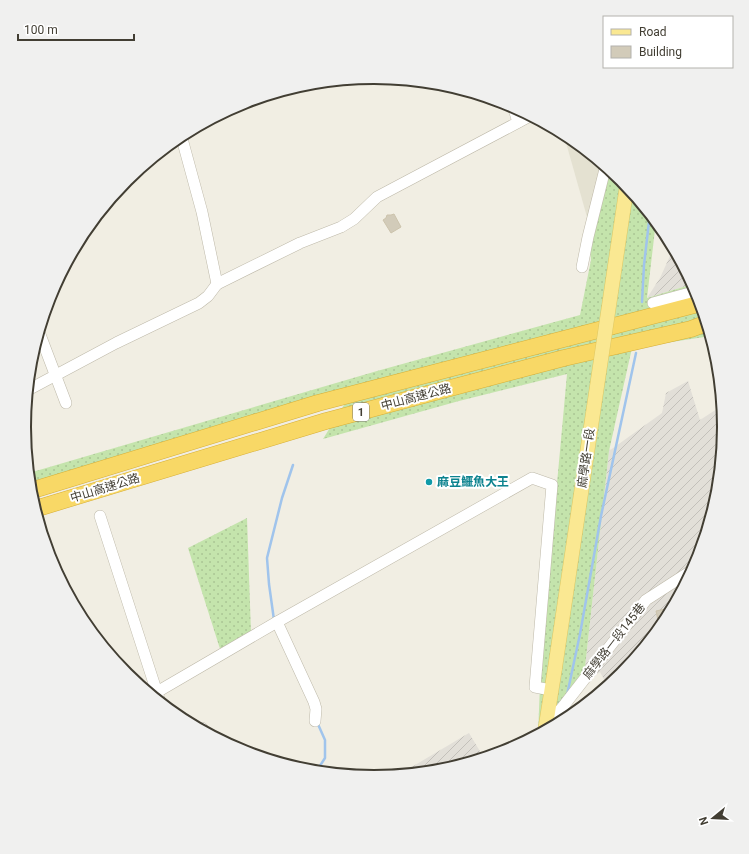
<svg xmlns="http://www.w3.org/2000/svg" width="749" height="854" viewBox="0 0 749 854" font-family="Roboto,'Noto Sans TC',sans-serif">
  <style>
    .residential { fill: #e4e1d1 }
    .industrial { fill: url(#industrial-furrows) }
    .grass { fill: url(#grass-dots) }
    .lines { fill: none; stroke-linecap: round; stroke-linejoin: round }
    .stream { stroke: #a0c4ec; stroke-width: 2.5 }
    .building { fill: #d2cbb9; stroke: #ccc3ac }
    .minor-casing { stroke: #beb9a9; stroke-width: 12 }
    .major-casing { stroke: #dec763; stroke-width: 15 }
    .highway-casing { stroke: #d6ae37; stroke-width: 17 }
    .minor { stroke: #fff; stroke-width: 11 }
    .major { stroke: #fae892; stroke-width: 14 }
    .highway { stroke: #f8d866; stroke-width: 16 }
    .major-bridge-casing { stroke: #dec763; stroke-width: 15; stroke-linecap: butt }
    .major-bridge { stroke: #fae892; stroke-width: 14 }
    .culture-dot { fill: #0f9aa8; stroke: #fff; stroke-width: 1.5 }
    .labels { text-anchor: middle; dominant-baseline: central; stroke-width: 4; stroke-linejoin: round; paint-order: stroke }
    .shield { fill: #fff; stroke: #7b7870; stroke-width: 1 }
    .shield-label { font-size: 11px; font-weight: bold; fill: #423e33 }
    .street-label { font-size: 12px; fill: #423e33; stroke: #fff }
    .culture-label { font-size: 12px; font-weight: bold; fill: #0d838f; stroke: #fff; text-anchor: start }
    .rim { fill: none; stroke: #423e33; stroke-width: 2 }
  </style>
  <defs>
    <pattern id="industrial-furrows" width="10" height="10" patternUnits="userSpaceOnUse"><rect width="10" height="10" fill="#e2dfd8"/><path d="M-1 1l2-2M0 10L10 0M9 11l2-2" fill="none" stroke="#c3c0ba"/></pattern>
    <pattern id="grass-dots" width="8" height="8" patternUnits="userSpaceOnUse"><rect width="8" height="8" fill="#c4e4ac"/><path d="M2 2h.1M6 6h.1" fill="none" stroke="#aac594" stroke-width="1.8" stroke-linecap="round"/></pattern>
  </defs>
  <rect width="100%" height="100%" fill="#f1eee3"/>
  <polygon class="residential" points="563,132 569,136 604,164 587,217"/>
  <g class="industrial">
    <polygon points="674,247 693,284 647,298 660,278"/>
    <polygon points="688,381 700,420 723,405 725,427 718,496 698,561 666,622 622,675 608,687 600,672 583,685 609,451 662,413 666,393"/>
    <polygon points="469,733 484,758 443,771 407,774 405,771"/>
  </g>
  <g class="grass">
    <polygon points="604,164 622,179 656,221 647,298 693,284 698,293 711,336 632,348 609,451 583,685 550,729 538,735 541,659 567,374 459,401 323,439 352,392 30,486 29,473 377,371 580,315 591,260 587,217"/>
    <polygon points="247,518 251,633 221,652 188,548"/>
  </g>
  <g class="lines">
    <g class="stream">
      <polyline points="642,302 644,265 650,213"/>
      <polyline points="274,620 269,584 267,558 282,498 293,465"/>
      <polyline points="567,695 580,634 601,516 636,353"/>
      <polyline points="561,723 563,714"/>
      <polyline points="316,772 325,758 325,740 317,722"/>
    </g>
  </g>
  <g class="building">
    <polygon points="394,214 401,227 391,233 383,220 386,218 387,215 391,215"/>
    <polygon points="674,607 666,622 660,629 656,611"/>
  </g>
  <g class="lines">
    <defs>
      <g id="minor">
        <polyline points="513,106 518,122"/>
        <polyline points="181,135 202,212 217,284 300,243 341,227 354,219 377,197 532,115"/>
        <polyline points="582,267 588,237 606,165"/>
        <polyline points="653,303 697,291"/>
        <polyline points="39,332 66,403"/>
        <polyline points="28,390 116,343 199,303 208,296 217,284"/>
        <polyline points="100,516 160,702"/>
        <polyline points="277,622 314,702 316,709 315,721"/>
        <polyline points="157,692 277,622 532,478 552,485 535,687 551,690"/>
        <polyline points="546,727 565,704 646,600 694,569"/>
        <polyline points="200,729 202,728"/>
      </g>
      <polyline id="major" points="545,731 555,668"/>
      <g id="highway">
        <polyline points="30,491 318,403 702,303"/>
        <polyline points="35,509 326,421 564,358 691,329 707,323"/>
      </g>
    </defs>
    <use href="#minor" class="minor-casing"/>
    <use href="#major" class="major-casing"/>
    <use href="#highway" class="highway-casing"/>
    <use href="#minor" class="minor"/>
    <use href="#major" class="major"/>
    <use href="#highway" class="highway"/>
    <defs>
      <polyline id="major-bridge" points="555,668 627,185"/>
    </defs>
    <use href="#major-bridge" class="major-bridge-casing"/>
    <use href="#major-bridge" class="major-bridge"/>
  </g>
  <circle class="culture-dot" cx="429" cy="482" r="4"/>
  <g class="labels">
    <rect class="shield" x="353" y="403" width="16" height="18" rx="3"/>
    <g class="shield-label">
      <text x="361" y="412">1</text>
    </g>
    <g class="street-label">
      <text transform="translate(416 397) rotate(-15)">中山高速公路</text>
      <text transform="translate(586 458) rotate(-82)">麻學路一段</text>
      <text transform="translate(105 488) rotate(-17)">中山高速公路</text>
      <text transform="translate(614 641) rotate(-52)">麻學路一段145巷</text>
    </g>
    <g class="culture-label">
      <text x="437" y="482">麻豆鱷魚大王</text>
    </g>
  </g>
  <path d="M0 0H749V854H0ZM31 427a343 343 0 1 1 686 0a343 343 0 1 1-686 0Z" fill="#f0f0ef" fill-rule="evenodd"/>
  <path class="rim" d="M31 427a343 343 0 1 1 686 0a343 343 0 1 1-686 0Z"/>
  <rect x="603" y="16" width="130" height="52" fill="#ffffff" stroke="#b3b2ad"/>
  <rect x="611" y="29" width="20" height="6" fill="#fae892" stroke="#b3b2ad"/>
  <text x="639" y="36" font-size="12" fill="#423e33">Road</text>
  <rect x="611" y="46" width="20" height="12" fill="#d2cbb9" stroke="#b3b2ad"/>
  <text x="639" y="56" font-size="12" fill="#423e33">Building</text>
  <g transform="translate(713 818) rotate(252)" stroke="#ffffff" stroke-width="3" paint-order="stroke">
  <path d="M0-3L7 15L0 10L-7 15Z" fill="#423e33"/>
  <text y="-6" font-size="11" font-weight="bold" text-anchor="middle" fill="#423e33">N</text>
  </g>
  <path d="M18 34v6h116v-6" fill="none" stroke="#423e33" stroke-width="2"/>
  <text x="24" y="34" font-size="12" fill="#423e33" stroke="#ffffff" stroke-width="3" paint-order="stroke">100 m</text>
</svg>
